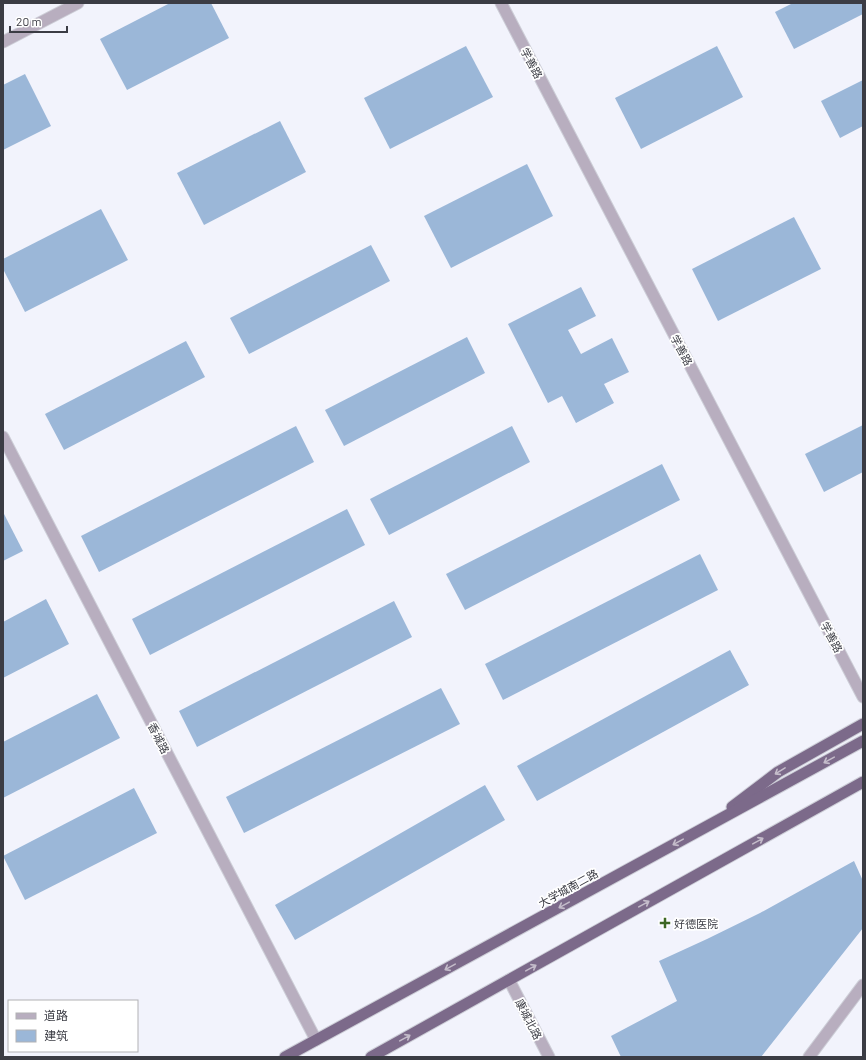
<svg xmlns="http://www.w3.org/2000/svg" width="866" height="1060" viewBox="0 0 866 1060" font-family="Barlow,'Noto Sans SC',sans-serif">
  <style>
    .building { fill: #9bb7d8 }
    .lines { fill: none; stroke-linecap: round; stroke-linejoin: round }
    .minor-casing { stroke: #cdced7; stroke-width: 13 }
    .tertiary-casing { stroke: #cdced7; stroke-width: 13 }
    .trunk-casing { stroke: #cdced7; stroke-width: 13 }
    .minor { stroke: #b8aebf; stroke-width: 11 }
    .tertiary { stroke: #b8aebf; stroke-width: 11 }
    .trunk { stroke: #7c6a8a; stroke-width: 11 }
    .oneway { stroke: #c4bcca }
    .poi-dot { fill: #3e6824; stroke: #fff; stroke-width: 1.5 }
    .labels { text-anchor: middle; dominant-baseline: central; stroke-width: 3.5; stroke-linejoin: round; paint-order: stroke }
    .street-label { font-size: 11px; fill: #3b3c44; stroke: #fff }
    .poi-label { font-size: 11px; fill: #3b3c44; stroke: #fff; text-anchor: start }
  </style>
  <rect width="100%" height="100%" fill="#f2f3fc"/>
  <g class="building">
    <polygon points="170,3 211,3 229,38 127,90 100,39"/>
    <polygon points="793,3 863,3 863,14 794,49 775,12"/>
    <polygon points="466,46 493,97 390,149 364,98"/>
    <polygon points="717,46 743,97 641,149 615,98"/>
    <polygon points="25,74 51,126 3,150 3,85"/>
    <polygon points="863,80 863,126 840,138 821,101"/>
    <polygon points="280,121 306,172 204,225 177,173"/>
    <polygon points="527,164 553,216 451,268 424,216"/>
    <polygon points="101,209 128,260 25,312 3,269 3,259"/>
    <polygon points="794,217 821,269 718,321 692,269"/>
    <polygon points="371,245 390,281 249,354 230,318"/>
    <polygon points="581,287 596,316 568,330 581,354 612,338 629,372 604,384 614,403 576,423 562,396 548,403 508,324"/>
    <polygon points="467,337 485,373 344,446 325,410"/>
    <polygon points="186,341 205,377 64,450 45,414"/>
    <polygon points="863,425 863,472 824,492 805,454"/>
    <polygon points="296,426 314,462 99,572 81,536"/>
    <polygon points="512,426 530,462 389,535 370,499"/>
    <polygon points="662,464 680,500 465,610 446,574"/>
    <polygon points="347,509 365,545 150,655 132,619"/>
    <polygon points="3,512 23,551 3,561"/>
    <polygon points="700,554 718,590 503,700 485,664"/>
    <polygon points="46,599 69,644 3,678 3,622"/>
    <polygon points="394,601 412,637 197,747 179,711"/>
    <polygon points="730,650 749,685 537,801 517,766"/>
    <polygon points="441,688 460,724 244,833 226,797"/>
    <polygon points="97,694 120,738 3,798 3,742"/>
    <polygon points="485,785 505,820 295,940 275,905"/>
    <polygon points="134,788 157,833 25,900 3,856"/>
    <polygon points="854,861 863,881 863,928 761,1057 621,1057 611,1036 677,1001 659,961 707,939 760,913"/>
  </g>
  <g class="lines">
    <defs>
      <g id="minor">
        <polyline points="3,42 78,3"/>
        <polyline points="3,437 316,1040"/>
        <polyline points="809,1057 863,985"/>
      </g>
      <g id="tertiary">
        <polyline points="501,3 863,697"/>
        <polyline points="509,980 549,1057"/>
      </g>
      <g id="trunk">
        <polyline points="732,807 778,772 863,724"/>
        <polyline points="285,1057 863,741"/>
        <polyline points="371,1057 863,782"/>
      </g>
    </defs>
    <use href="#minor" class="minor-casing"/>
    <use href="#tertiary" class="tertiary-casing"/>
    <use href="#trunk" class="trunk-casing"/>
    <use href="#minor" class="minor"/>
    <use href="#tertiary" class="tertiary"/>
    <use href="#trunk" class="trunk"/>
  </g>
  <defs><path id="oneway-shaft" d="M-6 0H5M1.5-3L5.5 0L1.5 3" fill="none" stroke-width="1.6" stroke-linecap="round" stroke-linejoin="round"/></defs>
  <g class="oneway">
    <use href="#oneway-shaft" transform="translate(829 760) rotate(151)"/>
    <use href="#oneway-shaft" transform="translate(780 771) rotate(148)"/>
    <use href="#oneway-shaft" transform="translate(758 841) rotate(-29)"/>
    <use href="#oneway-shaft" transform="translate(678 842) rotate(151)"/>
    <use href="#oneway-shaft" transform="translate(644 904) rotate(-29)"/>
    <use href="#oneway-shaft" transform="translate(564 905) rotate(151)"/>
    <use href="#oneway-shaft" transform="translate(450 967) rotate(151)"/>
    <use href="#oneway-shaft" transform="translate(531 968) rotate(-29)"/>
    <use href="#oneway-shaft" transform="translate(405 1038) rotate(-29)"/>
  </g>
  <path class="poi-dot" d="M663 917h4v4h4v4h-4v4h-4v-4h-4v-4h4z"/>
  <g class="labels">
    <g class="street-label">
      <text transform="translate(532 63) rotate(62)">学善路</text>
      <text transform="translate(682 350) rotate(62)">学善路</text>
      <text transform="translate(832 637) rotate(62)">学善路</text>
      <text transform="translate(159 738) rotate(63)">香城路</text>
      <text transform="translate(568 888) rotate(-29)">大学城南二路</text>
      <text transform="translate(529 1019) rotate(63)">康城北路</text>
    </g>
    <g class="poi-label">
      <text x="674" y="923">好德医院</text>
    </g>
  </g>
  <rect width="866" height="1060" fill="none" stroke="#3b3c44" stroke-width="8"/>
  <rect x="8" y="1000" width="130" height="52" fill="#ffffff" stroke="#b1b1b4"/>
  <rect x="16" y="1013" width="20" height="6" fill="#b8aebf" stroke="#b1b1b4"/>
  <text x="44" y="1020" font-size="12" fill="#3b3c44">道路</text>
  <rect x="16" y="1030" width="20" height="12" fill="#9bb7d8" stroke="#b1b1b4"/>
  <text x="44" y="1040" font-size="12" fill="#3b3c44">建筑</text>
  <path d="M10 26v6h57v-6" fill="none" stroke="#3b3c44" stroke-width="2"/>
  <text x="16" y="26" font-size="12" fill="#3b3c44" stroke="#ffffff" stroke-width="3" paint-order="stroke">20 m</text>
</svg>
